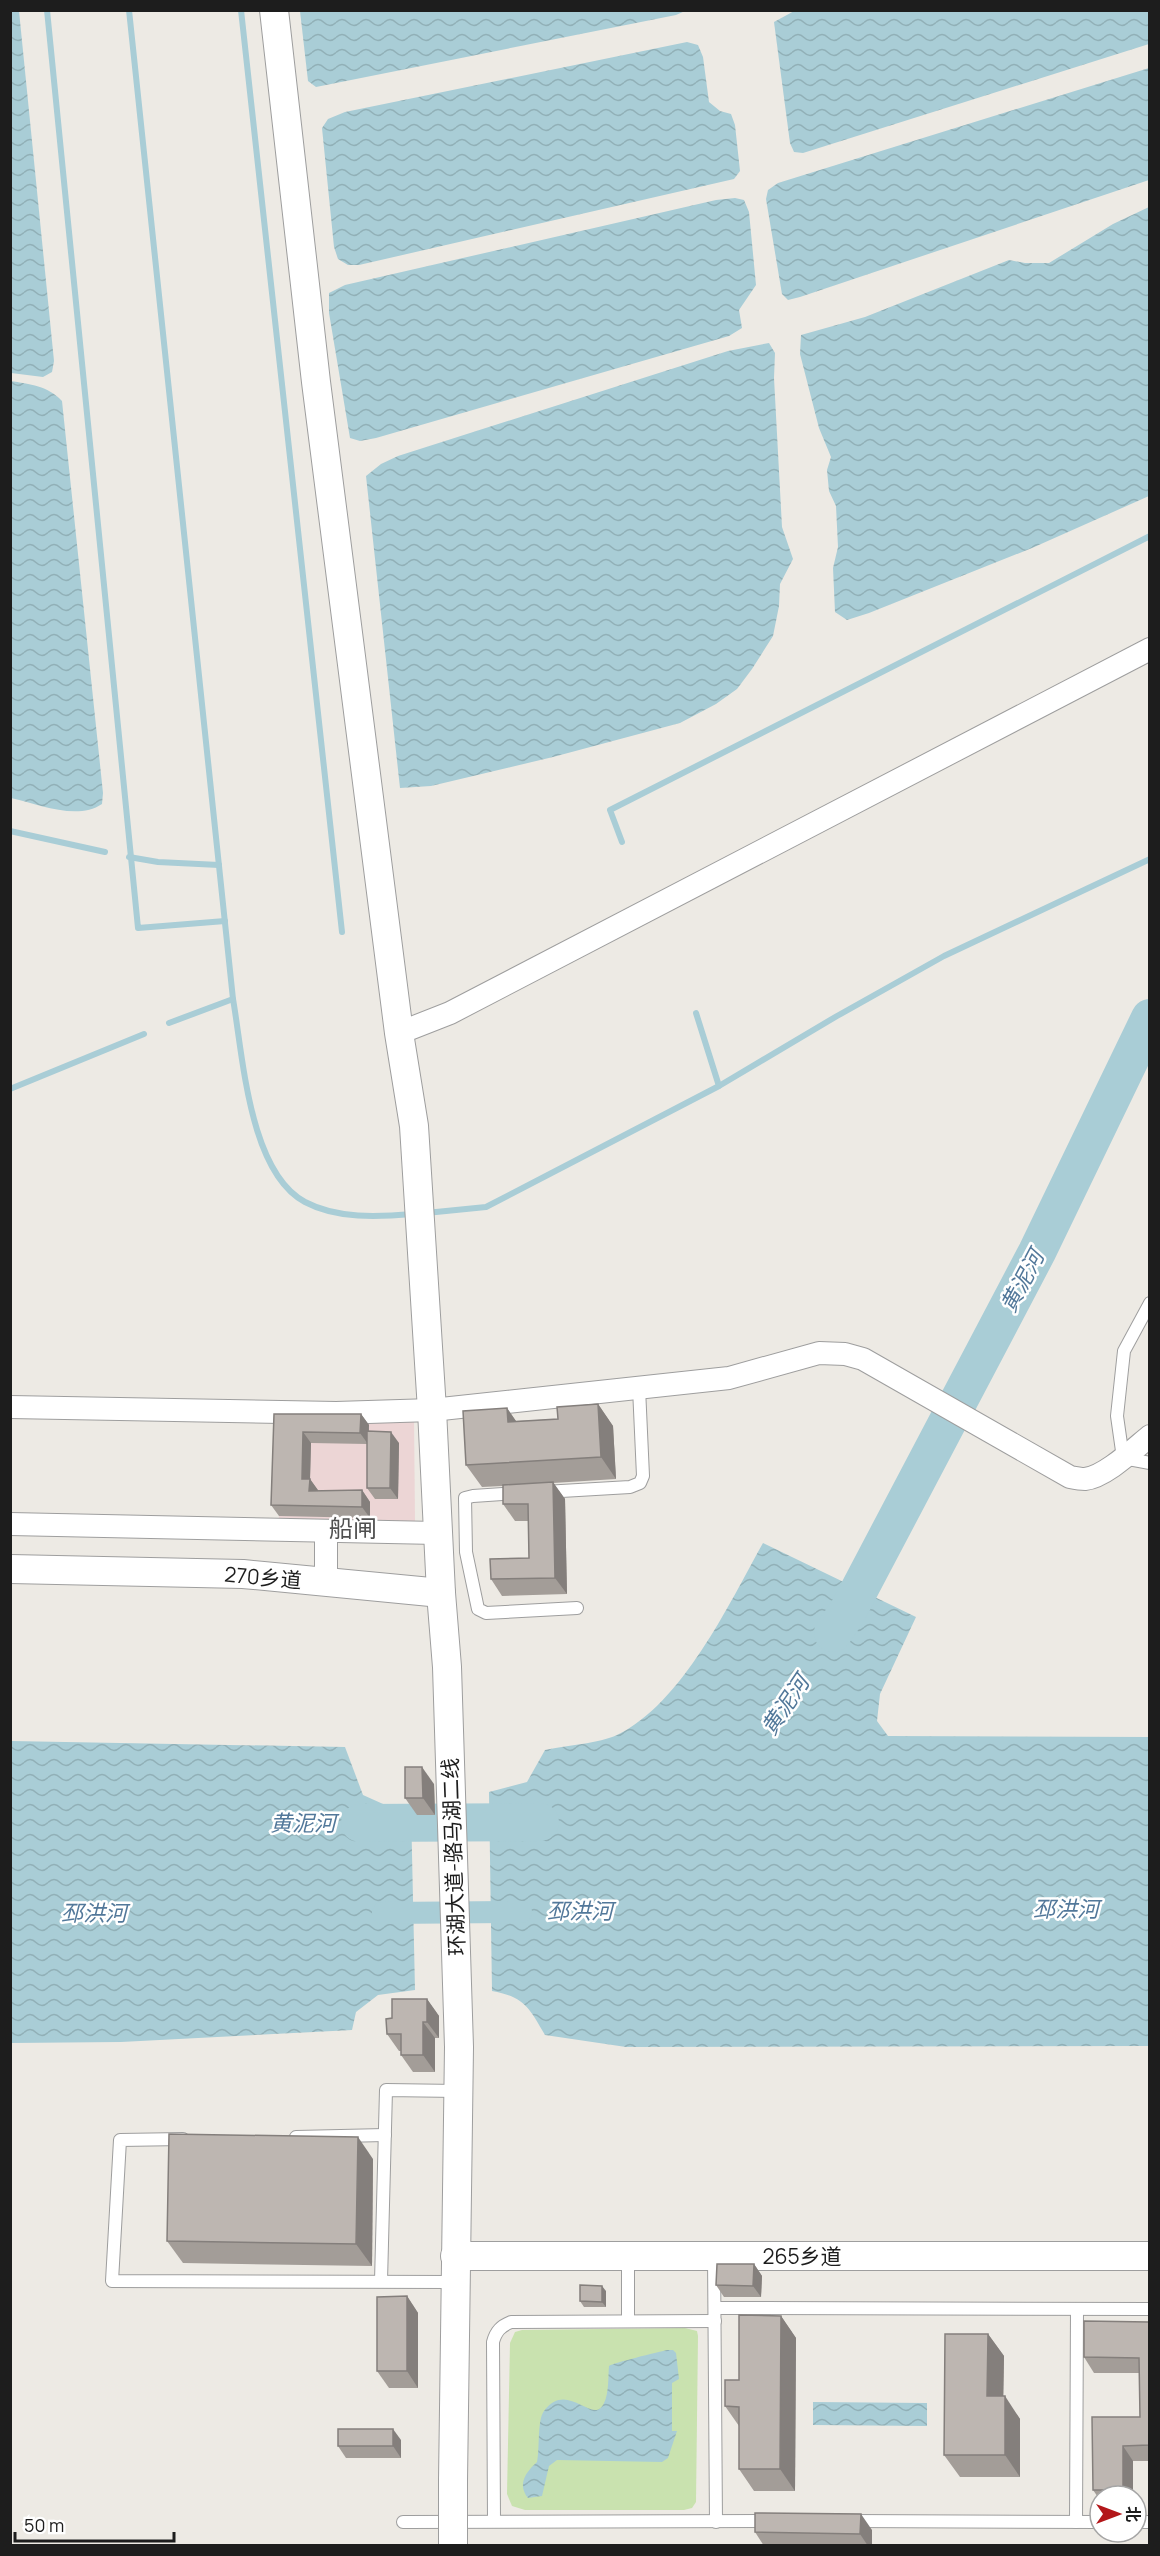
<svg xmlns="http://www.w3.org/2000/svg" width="1160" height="2556" viewBox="0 0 1160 2556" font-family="Manrope,'Noto Sans SC',sans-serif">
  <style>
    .commercial { fill: #ecd5d5 }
    .garden { fill: #c9e2af }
    .water { fill: url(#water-waves) }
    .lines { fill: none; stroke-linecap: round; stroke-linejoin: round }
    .stream { stroke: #a9cdd6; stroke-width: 6 }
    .canal { stroke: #a9cdd6; stroke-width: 22 }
    .river { stroke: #a9cdd6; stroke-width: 38 }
    .service-casing { stroke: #9e9e9e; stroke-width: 14 }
    .minor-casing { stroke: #9e9e9e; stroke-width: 24 }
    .tertiary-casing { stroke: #9e9e9e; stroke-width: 30 }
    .service { stroke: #fff; stroke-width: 12 }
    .minor { stroke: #fff; stroke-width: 22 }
    .tertiary { stroke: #fff; stroke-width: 28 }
    .tertiary-bridge-casing { stroke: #9e9e9e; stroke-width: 30; stroke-linecap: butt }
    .tertiary-bridge { stroke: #fff; stroke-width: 28 }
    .wall { fill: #a39d98 }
    .shaded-wall { fill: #847f7c }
    .building { fill: #bdb6b1; stroke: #847f7c; stroke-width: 1.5 }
    .labels { text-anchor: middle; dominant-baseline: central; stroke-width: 5; stroke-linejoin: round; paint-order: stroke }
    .street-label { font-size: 21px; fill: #1d1d1d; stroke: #fff }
    .water-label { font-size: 22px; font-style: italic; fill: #52789a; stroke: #fff }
    .quarter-label { font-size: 24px; fill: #505050; stroke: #fff }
  </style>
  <defs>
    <pattern id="water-waves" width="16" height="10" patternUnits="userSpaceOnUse" patternTransform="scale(1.5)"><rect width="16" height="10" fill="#a9cdd6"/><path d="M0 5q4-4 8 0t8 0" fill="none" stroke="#91b0b7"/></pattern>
  </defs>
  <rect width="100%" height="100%" fill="#edeae4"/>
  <polygon class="commercial" points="414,1417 415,1521 279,1522 278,1418"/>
  <polygon class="garden" points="685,2328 697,2331 698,2336 696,2502 692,2508 684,2510 525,2510 512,2506 507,2494 510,2343 515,2332 522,2330"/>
  <g class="water">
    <polygon points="796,10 1149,11 1149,44 803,153 794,152 790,143 774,22"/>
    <polygon points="10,11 19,11 54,361 52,372 43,377 11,373"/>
    <polygon points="300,11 300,10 685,11 676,15 316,87 308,81"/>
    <polygon points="687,42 698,45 703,57 709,102 720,111 731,114 735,125 740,171 734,179 359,265 348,265 338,259 334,247 322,128 328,119 345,112"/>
    <polygon points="1149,68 1149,180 800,297 788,300 782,294 766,199 768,190 778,183"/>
    <polygon points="735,198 744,200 749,212 756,285 739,310 742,328 729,336 376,438 360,441 350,438 329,313 329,293 345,285 716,200"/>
    <polygon points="1149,207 1149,496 1032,548 869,613 847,620 835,612 833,568 838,547 836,506 829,491 827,470 831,457 819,428 800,354 801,335 865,317 1009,260 1025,263 1049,263 1113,224"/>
    <polygon points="769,343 775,353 774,378 782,527 793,559 780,584 779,606 773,636 752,669 737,689 716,704 680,723 553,757 431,786 400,788 366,476 381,464 398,456 728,351"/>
    <path d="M10,381C30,384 48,386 62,401L103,793L102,804C77,821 38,804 11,798Z"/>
    <path d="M763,1543L916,1617L880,1694L877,1721L888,1736L1149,1737V2046L626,2047L545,2035C529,2008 525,1997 492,1991L489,1792L527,1782L545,1750C564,1746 600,1743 617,1735C682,1704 729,1604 763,1543Z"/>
    <polygon points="11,1741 345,1747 363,1795 392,1808 411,1808 415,1990 378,1995 356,2012 352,2030 121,2042 11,2043"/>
    <path d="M667,2350H673L676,2353L679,2379L672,2383V2431H677L668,2458L662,2462L557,2460L549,2466L542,2496L528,2498C517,2484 526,2472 537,2462C540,2449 537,2420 544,2411C568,2379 593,2427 604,2403C609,2393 608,2377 609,2366C613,2363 658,2352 667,2350Z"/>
    <polygon points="813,2402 927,2403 927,2426 813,2425"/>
  </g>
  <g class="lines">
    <g class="stream">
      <polyline points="47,10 138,928 225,921"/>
      <path d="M129,10L233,999C243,1056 249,1172 305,1202C337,1219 378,1217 413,1214"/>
      <polyline points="241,10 342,932"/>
      <polyline points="10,831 105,852"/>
      <polyline points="622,842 610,810 1150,536"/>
      <polyline points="129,857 158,862 219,865"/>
      <polyline points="696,1013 719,1086"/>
      <polyline points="169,1023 233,999"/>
      <polyline points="10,1089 144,1034"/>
      <polyline points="426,1213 486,1207 719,1086 837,1016 944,956 1150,859"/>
    </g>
    <polyline class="canal" points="383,1913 521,1912"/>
    <g class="river">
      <polyline points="833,1633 848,1611 1037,1252 1150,1018"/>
      <polyline points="360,1823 540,1822"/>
    </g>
    <defs>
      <g id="service">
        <polyline points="1150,1303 1124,1351 1117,1416 1123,1458 1150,1463"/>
        <polyline points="544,1492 630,1487 640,1483 643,1476 639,1388"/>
        <polyline points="517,1493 473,1496 465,1498 466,1552 478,1609 486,1613 577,1608"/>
        <polyline points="296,2137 385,2135"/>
        <polyline points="183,2139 120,2140 112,2281 454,2282"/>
        <polyline points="628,2256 628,2321"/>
        <polyline points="714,2256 716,2522"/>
        <polyline points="381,2281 386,2090 458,2091"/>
        <polyline points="715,2308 1150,2309"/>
        <path d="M494,2521L493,2342C496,2331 501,2326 511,2322L715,2321"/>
        <polyline points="849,2521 1100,2522"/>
        <polyline points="403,2522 772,2521"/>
        <polyline points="1076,2522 1077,2309"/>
        <polyline points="1136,2522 1150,2522"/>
      </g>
      <g id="minor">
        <polyline points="399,1033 450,1013 1150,649"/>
        <path d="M10,1407L336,1413L432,1410L729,1378L819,1353L845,1354L863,1359L1070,1477C1075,1478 1080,1479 1085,1479C1105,1477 1134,1449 1150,1436"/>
        <polyline points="10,1524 437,1533"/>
        <polyline points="326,1531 326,1583"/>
      </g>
      <g id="tertiary">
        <polyline points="274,10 316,382 399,1033 414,1126 432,1410 441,1593 447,1667 459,2047 453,2481"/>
        <polyline points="10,1569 243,1574 441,1593"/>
        <polyline points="455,2256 1150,2256"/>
      </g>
    </defs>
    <use href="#service" class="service-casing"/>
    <use href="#minor" class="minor-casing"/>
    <use href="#tertiary" class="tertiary-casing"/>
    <use href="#service" class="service"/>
    <use href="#minor" class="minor"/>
    <use href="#tertiary" class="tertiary"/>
    <defs>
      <polyline id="tertiary-bridge" points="453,2546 453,2481"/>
    </defs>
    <use href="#tertiary-bridge" class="tertiary-bridge-casing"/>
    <use href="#tertiary-bridge" class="tertiary-bridge"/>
  </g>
  <g class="wall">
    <polygon points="598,1404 613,1426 616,1479 553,1483 565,1499 567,1594 502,1596 491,1579 529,1558 528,1521 515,1521 503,1504 503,1486 482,1487 466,1465 507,1408 516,1421 558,1419"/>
    <polygon points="274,1414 361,1414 369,1425 369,1431 399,1443 398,1499 375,1499 367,1488 367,1444 311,1443 310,1479 318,1491 362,1490 370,1502 370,1518 279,1516 271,1505"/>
    <polygon points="434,1784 435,1815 417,1815 405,1798"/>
    <polygon points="427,1999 439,2016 439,2038 435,2038 435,2072 413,2072 401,2055 401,2051 399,2051 387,2034 392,2018"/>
    <polygon points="373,2159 372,2266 183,2263 167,2241"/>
    <polygon points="754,2264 762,2276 761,2297 724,2297 716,2285"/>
    <polygon points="606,2291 606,2307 584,2307 580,2301"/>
    <polygon points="407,2296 418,2313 418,2388 389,2388 377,2371"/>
    <polygon points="781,2316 796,2338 795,2491 754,2491 739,2469 739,2426 725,2406 739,2380"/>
    <polygon points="1149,2322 1149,2461 1133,2461 1133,2496 1100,2496 1100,2500 1093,2490 1140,2417 1139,2373 1094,2373 1084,2357"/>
    <polygon points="988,2334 1004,2356 1003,2396 1020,2419 1020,2477 960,2477 944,2455"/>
    <polygon points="401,2440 401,2458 346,2458 338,2446"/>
    <polygon points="872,2530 872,2546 764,2546 755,2532"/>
  </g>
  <g class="shaded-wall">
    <polygon points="598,1404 613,1426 616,1479 601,1457"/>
    <polygon points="507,1408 522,1430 508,1422"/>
    <polygon points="361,1414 369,1425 368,1444 360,1433"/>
    <polygon points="303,1432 311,1443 310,1479 318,1490 317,1502 302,1479"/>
    <polygon points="391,1432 399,1443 398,1499 390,1488"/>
    <polygon points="553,1482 565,1499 567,1594 555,1578"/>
    <polygon points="362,1490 370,1502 370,1518 362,1507"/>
    <polygon points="422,1767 434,1784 435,1815 423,1798"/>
    <polygon points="427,1999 439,2016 439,2038 427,2022"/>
    <polygon points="423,2022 435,2038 435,2072 423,2055"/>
    <polygon points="358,2137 373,2159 372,2266 356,2244"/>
    <polygon points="754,2264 762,2276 761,2297 753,2286"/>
    <polygon points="602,2286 606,2291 606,2307 602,2302"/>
    <polygon points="407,2296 418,2313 418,2388 407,2371"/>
    <polygon points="781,2316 796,2338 795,2491 780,2469"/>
    <polygon points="988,2334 1004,2356 1003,2419 987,2396"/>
    <polygon points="1005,2396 1020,2419 1020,2477 1005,2455"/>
    <polygon points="393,2429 401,2440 401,2458 393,2446"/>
    <polygon points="1123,2446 1133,2461 1133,2496 1127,2496 1123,2490"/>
    <polygon points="861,2514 872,2530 872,2546 868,2546 860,2534"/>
  </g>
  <g class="building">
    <polygon points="598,1404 601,1457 466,1465 463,1411 507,1408 508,1422 558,1419 557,1407"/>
    <polygon points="274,1414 361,1414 360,1433 303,1432 302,1479 310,1479 309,1491 362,1490 362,1507 271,1505"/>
    <polygon points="367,1431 391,1432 390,1488 367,1488"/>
    <polygon points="553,1482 555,1578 491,1579 490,1559 529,1558 528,1504 503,1504 503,1485"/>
    <polygon points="405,1767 422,1767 423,1798 405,1798"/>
    <polygon points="392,1999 427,1999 427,2022 423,2022 423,2055 401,2055 401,2034 387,2034 386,2019 392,2018"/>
    <polygon points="169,2134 358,2137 356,2244 167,2241"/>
    <polygon points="717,2264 754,2264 753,2286 716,2285"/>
    <polygon points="580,2285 602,2286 602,2302 580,2301"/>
    <polygon points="407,2296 407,2371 377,2371 377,2297"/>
    <polygon points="739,2315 781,2316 780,2469 739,2469 739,2407 725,2406 725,2380 739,2380"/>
    <polygon points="1084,2321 1149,2322 1149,2445 1123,2446 1123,2490 1093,2490 1092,2417 1140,2417 1139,2358 1084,2357"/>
    <polygon points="945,2334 988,2334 987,2396 1005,2396 1005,2455 944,2455"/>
    <rect x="338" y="2429" width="55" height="17"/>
    <polygon points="755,2513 861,2514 860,2534 755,2532"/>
  </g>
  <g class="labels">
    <g class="street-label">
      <text transform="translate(263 1577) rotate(5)">270乡道</text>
      <text transform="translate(453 1857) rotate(-92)">环湖大道-骆马湖二线</text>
      <text x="802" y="2256">265乡道</text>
    </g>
    <g class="water-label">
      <text transform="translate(1022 1281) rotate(-62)">黄泥河</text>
      <text transform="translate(785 1705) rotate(-56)">黄泥河</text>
      <text x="303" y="1823">黄泥河</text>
      <text x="1066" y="1909">邳洪河</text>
      <text x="580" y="1911">邳洪河</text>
      <text x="94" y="1913">邳洪河</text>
    </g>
    <g class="quarter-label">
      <text x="353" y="1527">船闸</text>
    </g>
  </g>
  <rect width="1160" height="2556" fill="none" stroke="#1d1d1d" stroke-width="24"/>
  <g transform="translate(1118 2514) rotate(90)"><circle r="28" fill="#ffffff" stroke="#a5a5a5" stroke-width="1.5"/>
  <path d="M0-4.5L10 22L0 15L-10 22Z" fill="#b3171a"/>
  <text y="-9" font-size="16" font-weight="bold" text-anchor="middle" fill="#1d1d1d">北</text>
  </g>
  <path d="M15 2532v9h159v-9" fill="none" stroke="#1d1d1d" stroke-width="3"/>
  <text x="24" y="2532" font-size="18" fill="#1d1d1d" stroke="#ffffff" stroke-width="4.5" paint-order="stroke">50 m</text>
</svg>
